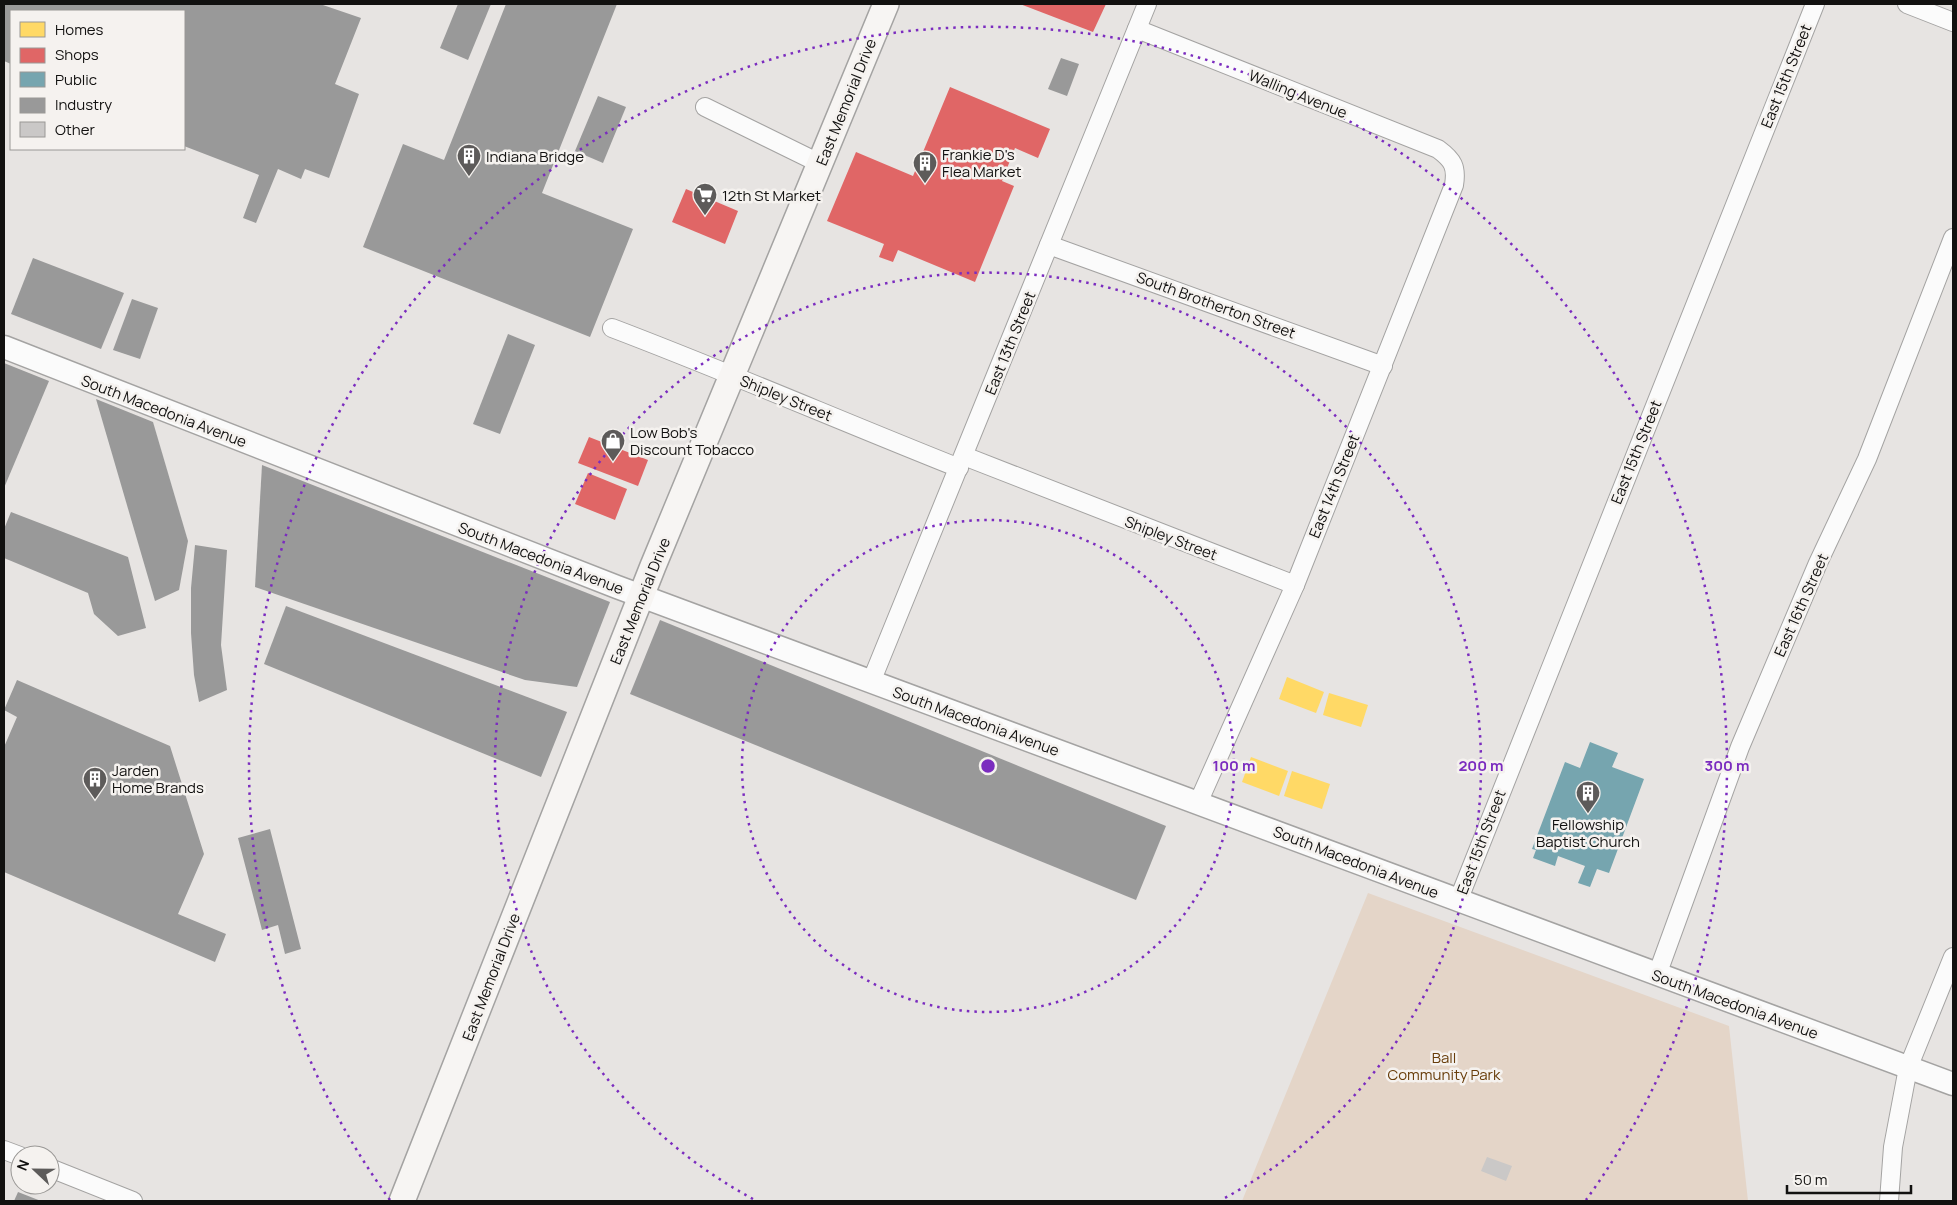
<svg xmlns="http://www.w3.org/2000/svg" width="1957" height="1205" viewBox="0 0 1957 1205" font-family="Manrope,sans-serif">
  <style>
    .green { fill: #e4d5c8 }
    .homes { fill: #ffd966 }
    .shops { fill: #e06666 }
    .public { fill: #76a5af }
    .industry { fill: #999 }
    .building { fill: #cac8c7 }
    .lines { fill: none; stroke-linecap: round; stroke-linejoin: round }
    .minor-casing { stroke: #a4a3a2; stroke-width: 20 }
    .tertiary-casing { stroke: #a4a3a2; stroke-width: 25 }
    .secondary-casing { stroke: #a4a3a2; stroke-width: 28 }
    .minor { stroke: #fbfbfb; stroke-width: 18 }
    .tertiary { stroke: #fbfbfb; stroke-width: 22 }
    .secondary { stroke: #f7f5f3; stroke-width: 25 }
    .ring { fill: none; stroke: #7b2cbf; stroke-width: 2.5; stroke-dasharray: 2.5 5 }
    .labels { text-anchor: middle; dominant-baseline: central; stroke-width: 5; stroke-linejoin: round; paint-order: stroke }
    .street-label { font-size: 15px; fill: #121110; stroke: #f5f2ef }
    .poi-label { font-size: 15px; fill: #121110; stroke: #f5f2ef; text-anchor: start }
    .park-label { font-size: 15px; fill: #683d0a; stroke: #f5f2ef }
    .centre { fill: #7b2cbf; stroke: #f5f2ef; stroke-width: 2.5 }
    .ring-label { font-size: 15px; text-anchor: middle; font-weight: bold; fill: #7b2cbf; stroke: #f5f2ef; stroke-width: 5; stroke-linejoin: round; paint-order: stroke }
  </style>
  <rect width="100%" height="100%" fill="#e7e4e2"/>
  <polygon class="green" points="1368,893 1729,1026 1748,1201 1242,1201"/>
  <g class="homes">
    <polygon points="1287,677 1324,692 1316,713 1279,699"/>
    <polygon points="1329,693 1368,705 1361,727 1323,715"/>
    <polygon points="1251,757 1288,771 1279,796 1242,782"/>
    <polygon points="1292,771 1330,784 1322,809 1284,796"/>
  </g>
  <g class="shops">
    <polygon points="1020,4 1106,4 1093,32"/>
    <polygon points="950,87 1050,129 1038,158 1015,148 1002,181 1014,186 975,282 898,250 893,262 879,257 884,244 827,221 856,152 913,176"/>
    <polygon points="686,189 738,211 725,244 672,222"/>
    <polygon points="589,437 648,460 638,486 578,463"/>
    <polygon points="588,473 627,489 615,520 575,504"/>
  </g>
  <polygon class="public" points="1590,742 1618,753 1612,767 1644,779 1609,873 1597,869 1590,887 1578,883 1585,866 1558,856 1555,866 1533,858 1536,850 1532,849 1565,762 1580,768"/>
  <g class="industry">
    <polygon points="4,4 320,4 361,18 335,84 359,94 329,178 305,169 301,179 278,169 256,223 243,218 259,175 184,146 184,11 11,11 11,64 4,61"/>
    <polygon points="458,4 491,4 468,60 440,48"/>
    <polygon points="506,4 617,4 542,193 633,229 590,337 363,247 403,144 444,160"/>
    <polygon points="1061,58 1079,64 1067,96 1048,89"/>
    <polygon points="598,96 626,107 603,163 575,151"/>
    <polygon points="33,258 124,293 101,349 11,314"/>
    <polygon points="132,299 158,308 140,359 113,350"/>
    <polygon points="508,334 535,345 500,434 473,424"/>
    <polygon points="4,363 49,381 4,488"/>
    <polygon points="96,399 153,422 188,541 179,590 155,601"/>
    <polygon points="262,465 610,602 577,687 525,680 255,587"/>
    <polygon points="11,512 128,557 146,628 118,636 94,614 88,593 4,558 4,529"/>
    <polygon points="195,545 227,550 221,645 227,690 199,702 194,675 191,633 191,588"/>
    <polygon points="286,606 567,712 541,777 264,664"/>
    <polygon points="660,620 1166,826 1136,900 630,694"/>
    <polygon points="17,680 170,746 204,854 178,914 226,934 215,962 4,872 4,747 17,717 4,710"/>
    <polygon points="270,829 301,949 285,954 278,925 262,930 238,838"/>
    <polygon points="18,1192 41,1201 14,1201"/>
  </g>
  <polygon class="building" points="1487,1157 1512,1166 1506,1181 1481,1171"/>
  <g class="lines">
    <defs>
      <g id="minor">
        <polyline points="1907,4 1953,22"/>
        <path d="M1137,29L1438,149C1453,160 1457,167 1454,185L1295,585L1198,803"/>
        <polyline points="705,107 821,164"/>
        <polyline points="1049,245 1383,366"/>
        <path d="M612,328C728,372 843,422 959,468"/>
        <polyline points="964,456 1295,585"/>
        <polyline points="871,682 1147,4"/>
        <polyline points="1458,901 1815,4"/>
        <polyline points="1657,975 1740,747 1818,563 1867,459 1953,238"/>
        <polyline points="4,1150 20,1156"/>
        <polyline points="50,1168 133,1201"/>
        <polyline points="1889,1201 1893,1147 1908,1068 1953,957"/>
      </g>
      <polyline id="tertiary" points="4,347 617,587 1953,1084"/>
      <polyline id="secondary" points="402,1201 653,566 886,4"/>
    </defs>
    <use href="#minor" class="minor-casing"/>
    <use href="#tertiary" class="tertiary-casing"/>
    <use href="#secondary" class="secondary-casing"/>
    <use href="#minor" class="minor"/>
    <use href="#tertiary" class="tertiary"/>
    <use href="#secondary" class="secondary"/>
  </g>
  <g class="ring">
    <circle cx="988" cy="766" r="246"/>
    <path d="M753 1199A493 493 0 1 1 1223 1199"/>
    <path d="M390 1200A739 739 0 1 1 1586 1200"/>
  </g>
  <defs>
    <symbol id="building-pin" viewBox="-11 -11 22 30"><path d="M0 17L-7.5 6A9.5 9.5 0 1 1 7.5 6Z" fill="#5d5b5a" stroke="#f5f2ef"/><path d="M-4-6H4V6H1V3H-1V6H-4ZM-2.5-4.3h1.7v1.8h-1.7ZM.8-4.3h1.7v1.8H.8ZM-2.5-1h1.7V.8h-1.7ZM.8-1h1.7V.8H.8Z" fill="#fff"/></symbol>
    <symbol id="supermarket-pin" viewBox="-11 -11 22 30"><path d="M0 17L-7.5 6A9.5 9.5 0 1 1 7.5 6Z" fill="#5d5b5a" stroke="#f5f2ef"/><path d="M-6-5.5h2.5l.6 2H6L4.5 2H-2.5L-4.4-4H-6ZM-1.5 3.2a1.3 1.3 0 1 0 .1 0ZM3 3.2a1.3 1.3 0 1 0 .1 0Z" fill="#fff"/></symbol>
    <symbol id="shop-pin" viewBox="-11 -11 22 30"><path d="M0 17L-7.5 6A9.5 9.5 0 1 1 7.5 6Z" fill="#5d5b5a" stroke="#f5f2ef"/><path d="M-5-2.5h2.3a2.7 3.5 0 0 1 5.4 0H5L5.5 6h-11ZM-1.5-2.5h3a1.5 2.3 0 0 0-3 0Z" fill="#fff"/></symbol>
  </defs>
  <g fill-rule="evenodd">
    <use href="#building-pin" x="455" y="142" width="28" height="38"/>
    <use href="#building-pin" x="911" y="149" width="28" height="38"/>
    <use href="#supermarket-pin" x="691" y="181" width="28" height="38"/>
    <use href="#shop-pin" x="599" y="427" width="28" height="38"/>
    <use href="#building-pin" x="81" y="765" width="28" height="38"/>
    <use href="#building-pin" x="1574" y="779" width="28" height="38"/>
  </g>
  <g class="labels">
    <g class="street-label">
      <text transform="translate(1786 76) rotate(-68)">East 15th Street</text>
      <text transform="translate(1298 94) rotate(22)">Walling Avenue</text>
      <text transform="translate(846 102) rotate(-68)">East Memorial Drive</text>
      <text transform="translate(1216 305) rotate(20)">South Brotherton Street</text>
      <text transform="translate(1010 343) rotate(-68)">East 13th Street</text>
      <text transform="translate(786 398) rotate(22)">Shipley Street</text>
      <text transform="translate(164 411) rotate(21)">South Macedonia Avenue</text>
      <text transform="translate(1636 452) rotate(-68)">East 15th Street</text>
      <text transform="translate(1334 486) rotate(-68)">East 14th Street</text>
      <text transform="translate(1171 538) rotate(21)">Shipley Street</text>
      <text transform="translate(541 558) rotate(21)">South Macedonia Avenue</text>
      <text transform="translate(640 601) rotate(-68)">East Memorial Drive</text>
      <text transform="translate(1801 605) rotate(-66)">East 16th Street</text>
      <text transform="translate(976 721) rotate(20)">South Macedonia Avenue</text>
      <text transform="translate(1481 842) rotate(-69)">East 15th Street</text>
      <text transform="translate(1356 862) rotate(21)">South Macedonia Avenue</text>
      <text transform="translate(491 977) rotate(-69)">East Memorial Drive</text>
      <text transform="translate(1735 1004) rotate(20)">South Macedonia Avenue</text>
    </g>
    <g class="poi-label">
      <text x="942" y="154">Frankie D's<tspan x="942" dy="17">Flea Market</tspan></text>
      <text x="486" y="156">Indiana Bridge</text>
      <text x="722" y="195">12th St Market</text>
      <text x="630" y="432">Low Bob's<tspan x="630" dy="17">Discount Tobacco</tspan></text>
      <text x="112" y="770">Jarden<tspan x="112" dy="17">Home Brands</tspan></text>
      <text x="1588" y="824" text-anchor="middle">Fellowship<tspan x="1588" dy="17">Baptist Church</tspan></text>
    </g>
    <g class="park-label">
      <text x="1444" y="1057">Ball<tspan x="1444" dy="17">Community Park</tspan></text>
    </g>
  </g>
  <circle cx="988" cy="766" r="8" class="centre"/>
  <g class="ring-label">
    <text x="1234" y="771">100 m</text>
    <text x="1481" y="771">200 m</text>
    <text x="1727" y="771">300 m</text>
  </g>
  <rect width="1957" height="1205" fill="none" stroke="#121110" stroke-width="10"/>
  <rect x="10" y="10" width="175" height="140" fill="#f5f2ef" stroke="#9a9896"/>
  <rect x="20" y="22" width="25" height="15" fill="#ffd966" stroke="#9a9896"/>
  <text x="55" y="35" font-size="15" fill="#121110">Homes</text>
  <rect x="20" y="48" width="25" height="15" fill="#e06666" stroke="#9a9896"/>
  <text x="55" y="60" font-size="15" fill="#121110">Shops</text>
  <rect x="20" y="72" width="25" height="15" fill="#76a5af" stroke="#9a9896"/>
  <text x="55" y="85" font-size="15" fill="#121110">Public</text>
  <rect x="20" y="98" width="25" height="15" fill="#999999" stroke="#9a9896"/>
  <text x="55" y="110" font-size="15" fill="#121110">Industry</text>
  <rect x="20" y="122" width="25" height="15" fill="#cac8c7" stroke="#9a9896"/>
  <text x="55" y="135" font-size="15" fill="#121110">Other</text>
  <g transform="translate(35 1170) rotate(292)"><circle r="24" fill="#f5f2ef" stroke="#9a9896"/>
  <path d="M0-4L9 19L0 12L-9 19Z" fill="#5d5b5a"/>
  <text y="-8" font-size="14" font-weight="bold" text-anchor="middle" fill="#121110">N</text>
  </g>
  <path d="M1787 1185v8h124v-8" fill="none" stroke="#121110" stroke-width="2.5"/>
  <text x="1794" y="1185" font-size="15" fill="#121110" stroke="#f5f2ef" stroke-width="4" paint-order="stroke">50 m</text>
</svg>
